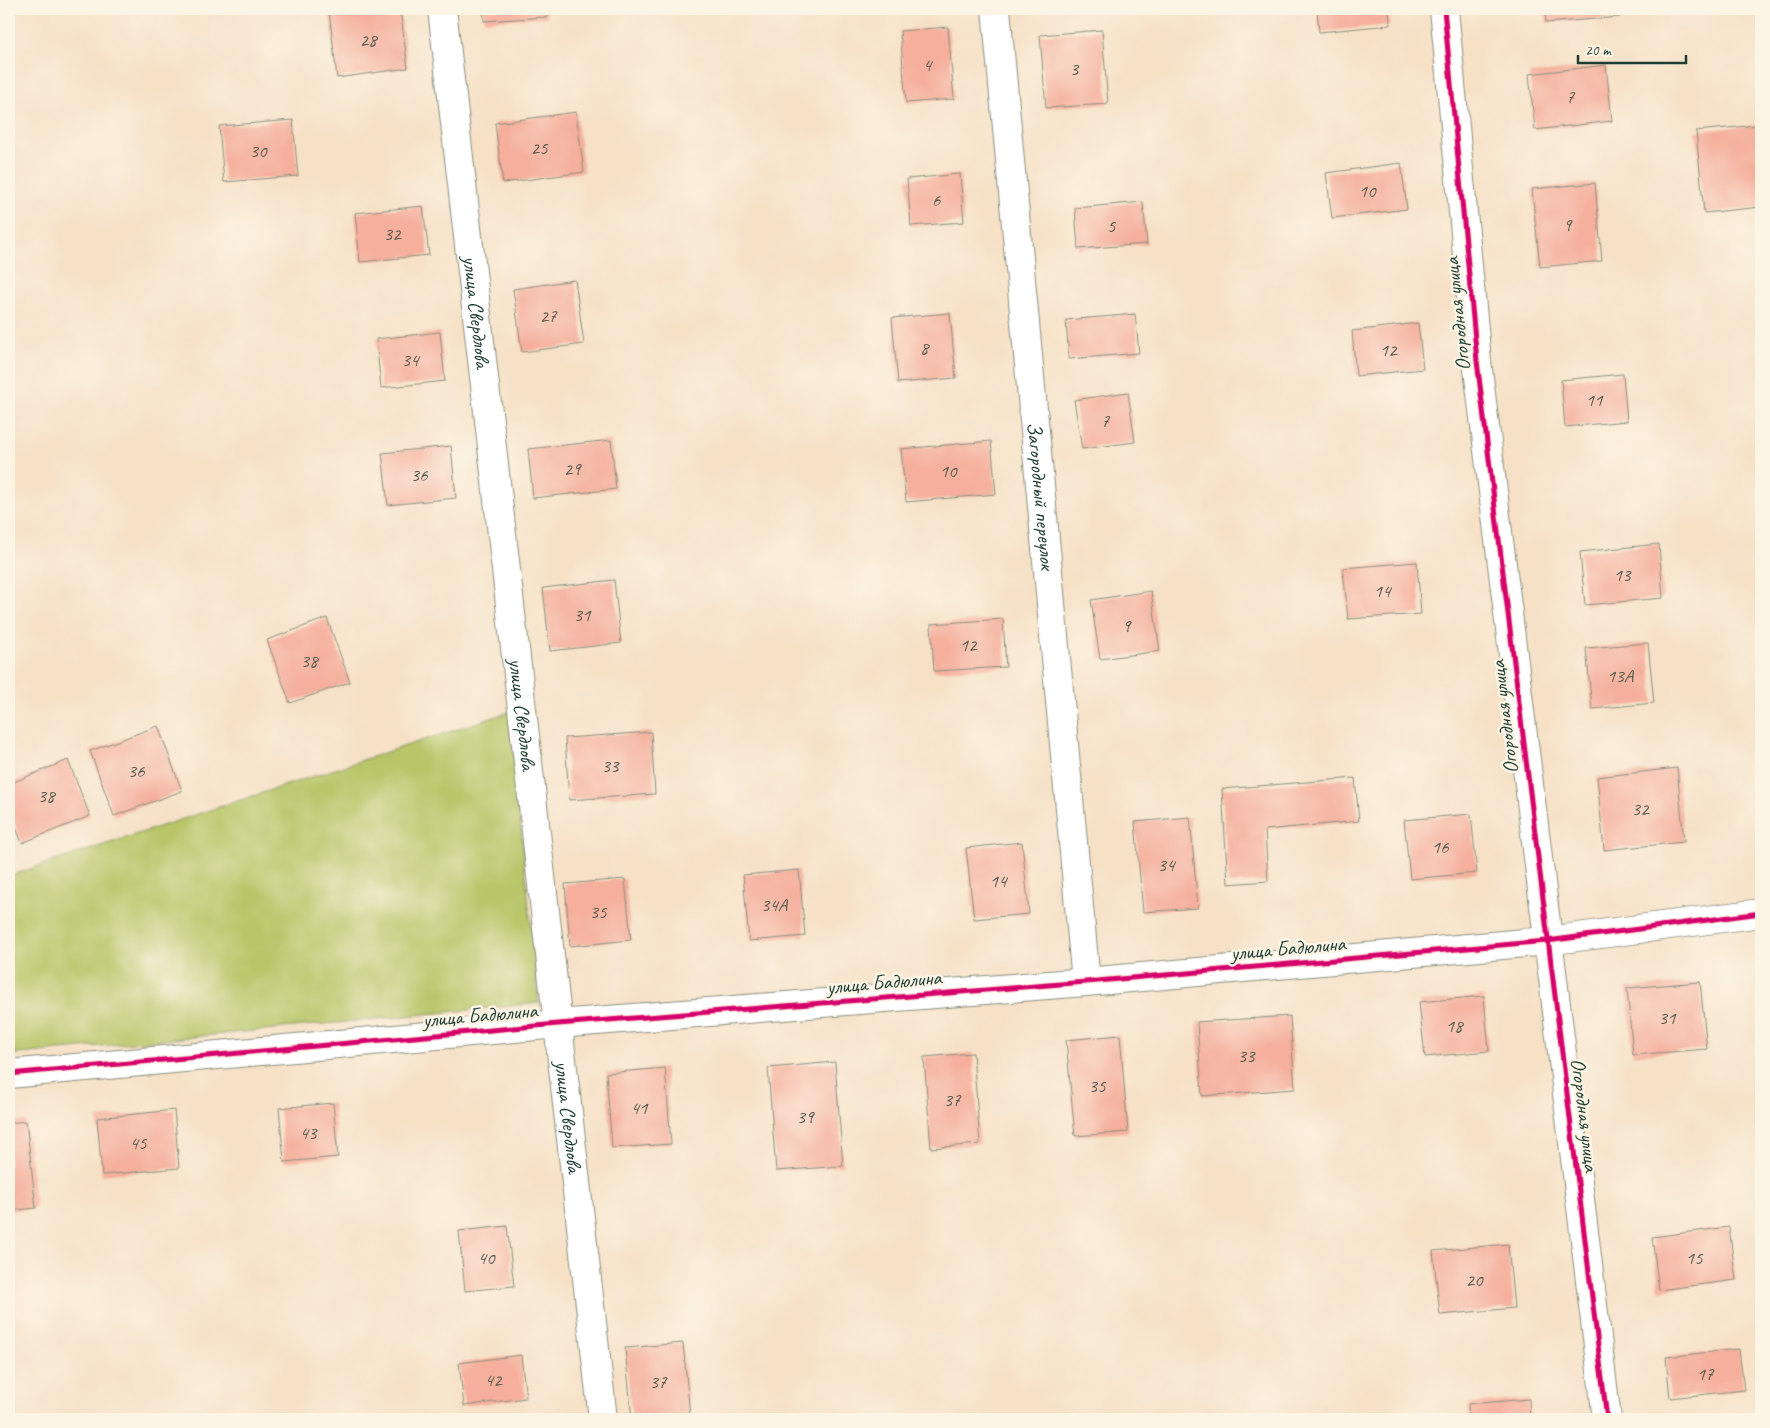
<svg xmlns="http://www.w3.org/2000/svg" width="1770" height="1428" viewBox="0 0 1770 1428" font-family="Caveat,sans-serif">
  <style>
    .green { fill: #b8c567; stroke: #6c814e }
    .building { fill: #f5af9c }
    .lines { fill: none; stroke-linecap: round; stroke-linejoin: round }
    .minor-casing { stroke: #8a8f7e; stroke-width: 30 }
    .minor { stroke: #fff; stroke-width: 28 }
    .cycleway-casing { stroke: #fcf5e5; stroke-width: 8 }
    .cycleway { stroke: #d6006c; stroke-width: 5 }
    .labels { text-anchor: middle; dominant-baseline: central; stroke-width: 5; stroke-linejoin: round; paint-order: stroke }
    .number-label { font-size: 19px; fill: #545a4e }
    .street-label { font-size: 21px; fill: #1f3d34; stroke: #fcf5e5 }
  </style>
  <rect width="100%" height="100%" fill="#fcf5e5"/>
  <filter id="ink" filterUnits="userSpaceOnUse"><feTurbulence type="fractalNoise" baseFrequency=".02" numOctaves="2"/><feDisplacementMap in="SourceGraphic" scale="10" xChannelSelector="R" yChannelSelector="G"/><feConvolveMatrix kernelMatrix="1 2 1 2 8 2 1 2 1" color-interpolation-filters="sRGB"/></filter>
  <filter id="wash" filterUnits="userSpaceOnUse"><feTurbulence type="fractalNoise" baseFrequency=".0096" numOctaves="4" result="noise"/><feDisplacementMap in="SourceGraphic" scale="20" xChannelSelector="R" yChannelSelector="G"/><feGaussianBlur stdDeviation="1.12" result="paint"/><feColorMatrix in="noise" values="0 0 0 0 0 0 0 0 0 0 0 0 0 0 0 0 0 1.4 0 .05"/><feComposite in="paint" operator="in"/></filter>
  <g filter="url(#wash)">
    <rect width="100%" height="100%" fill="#f6e1c7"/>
    <polygon class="green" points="509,712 539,1003 9,1055 9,876"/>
    <g id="blocks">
      <g class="building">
        <polygon points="349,9 400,9 408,68 337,78 329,11"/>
        <polygon points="483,9 547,9 547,17 484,21"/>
        <polygon points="1317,9 1389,9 1390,25 1319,32"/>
        <polygon points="1545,9 1619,9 1620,17 1546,23"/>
        <polygon points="948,27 954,99 906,103 900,31"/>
        <polygon points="1102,30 1108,104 1046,108 1040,35"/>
        <polygon points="1606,65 1612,121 1535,130 1529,74"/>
        <polygon points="576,112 584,172 503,183 495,123"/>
        <polygon points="293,120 298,176 224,182 219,126"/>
        <polygon points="1758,125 1761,158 1761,207 1704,213 1696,131"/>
        <polygon points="1401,163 1407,209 1332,218 1326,173"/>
        <polygon points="960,174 964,222 911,226 907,179"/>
        <polygon points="1595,183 1602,261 1540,267 1532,189"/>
        <polygon points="1143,202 1147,244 1078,249 1075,208"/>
        <polygon points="423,206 429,255 360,262 355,213"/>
        <polygon points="575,280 584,344 522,352 513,289"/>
        <polygon points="950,313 956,378 898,383 892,318"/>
        <polygon points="1135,314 1139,353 1069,359 1066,320"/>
        <polygon points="1418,323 1423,369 1356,376 1352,331"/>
        <polygon points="440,332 445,381 381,388 376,339"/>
        <polygon points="1623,374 1627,421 1565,427 1561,380"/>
        <polygon points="1128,392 1135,442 1082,449 1074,400"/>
        <polygon points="611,440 616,489 533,498 528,449"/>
        <polygon points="991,441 996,494 906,502 901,449"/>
        <polygon points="451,446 456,498 388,505 382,453"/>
        <polygon points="1659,544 1663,598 1585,605 1580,552"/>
        <polygon points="1417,562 1421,614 1348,619 1343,568"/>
        <polygon points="614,580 621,643 550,651 543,588"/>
        <polygon points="1151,591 1160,651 1100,659 1091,600"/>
        <polygon points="327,618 350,682 290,703 267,640"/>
        <polygon points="1003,619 1006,667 934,671 931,624"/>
        <polygon points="1648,643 1654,703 1592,709 1586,648"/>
        <polygon points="158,726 182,791 114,816 90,751"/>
        <polygon points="651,732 655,794 569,800 565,738"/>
        <polygon points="1761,749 1761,772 1760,772 1757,750"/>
        <polygon points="68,760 90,816 22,843 9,809 9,784"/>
        <polygon points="1677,768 1684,842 1604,850 1597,777"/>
        <polygon points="1355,778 1359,821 1265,830 1268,881 1228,884 1222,789"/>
        <polygon points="1471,814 1477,873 1410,879 1404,820"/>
        <polygon points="1190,817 1198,908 1143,912 1135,822"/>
        <polygon points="1022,842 1029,914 974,919 966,848"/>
        <polygon points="799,870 805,936 749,941 743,875"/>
        <polygon points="625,879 631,940 570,946 565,884"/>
        <polygon points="1700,982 1707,1049 1633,1055 1627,988"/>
        <polygon points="1484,996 1489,1051 1425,1057 1419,1002"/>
        <polygon points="1290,1016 1295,1089 1202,1096 1197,1022"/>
        <polygon points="1120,1035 1128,1132 1075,1136 1066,1040"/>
        <polygon points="973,1053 980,1144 931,1148 924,1057"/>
        <polygon points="835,1062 843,1166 776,1171 768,1068"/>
        <polygon points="665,1068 671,1144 612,1148 606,1073"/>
        <polygon points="333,1103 338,1157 284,1162 279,1108"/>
        <polygon points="174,1110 179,1168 102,1175 97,1118"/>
        <polygon points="26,1121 36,1208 9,1211 9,1123"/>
        <polygon points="507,1226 514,1286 465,1291 459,1231"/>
        <polygon points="1729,1227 1736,1280 1659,1290 1652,1237"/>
        <polygon points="1508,1244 1514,1308 1440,1315 1433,1251"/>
        <polygon points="683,1343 690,1416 660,1419 632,1419 625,1348"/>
        <polygon points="1739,1349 1744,1390 1670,1398 1666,1357"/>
        <polygon points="521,1355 526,1398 464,1406 459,1363"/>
        <polygon points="1529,1399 1530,1419 1469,1419 1468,1404"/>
      </g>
    </g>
  </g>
  <g filter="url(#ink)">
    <use href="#blocks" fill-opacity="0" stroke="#8a8f7e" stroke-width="1"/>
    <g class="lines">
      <defs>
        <g id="minor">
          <path id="s1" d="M442,9L603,1419"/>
          <path id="s2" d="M996,9L1086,982"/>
          <polyline points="1444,9 1477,361 1607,1419"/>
          <polyline points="9,1074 558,1024 1086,982 1547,941 1761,913"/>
        </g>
      </defs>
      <use href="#minor" class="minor-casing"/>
      <use href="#minor" class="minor"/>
      <defs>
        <g id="cycleway">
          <polyline points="1444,9 1477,361 1607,1419"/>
          <polyline points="9,1074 558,1024 1086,982 1547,941 1761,913"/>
        </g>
      </defs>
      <use href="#cycleway" class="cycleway-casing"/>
      <use href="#cycleway" class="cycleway"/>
    </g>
  </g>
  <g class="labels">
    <g class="number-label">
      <text x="368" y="40">28</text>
      <text x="927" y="65">4</text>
      <text x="1074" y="69">3</text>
      <text x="1570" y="97">7</text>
      <text x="539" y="148">25</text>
      <text x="258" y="151">30</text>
      <text x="1367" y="191">10</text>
      <text x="936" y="200">6</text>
      <text x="1567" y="225">9</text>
      <text x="1111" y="226">5</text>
      <text x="392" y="234">32</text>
      <text x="548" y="316">27</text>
      <text x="924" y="348">8</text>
      <text x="1388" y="350">12</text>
      <text x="410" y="360">34</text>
      <text x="1594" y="400">11</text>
      <text x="1105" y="421">7</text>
      <text x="572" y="469">29</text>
      <text x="948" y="471">10</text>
      <text x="419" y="475">36</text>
      <text x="1622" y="575">13</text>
      <text x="1382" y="591">14</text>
      <text x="582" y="615">31</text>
      <text x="1126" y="626">9</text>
      <text x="968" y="645">12</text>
      <text x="309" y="661">38</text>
      <text x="1620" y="676">13А</text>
      <text x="610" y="766">33</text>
      <text x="136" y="771">36</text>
      <text x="46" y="796">38</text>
      <text x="1640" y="809">32</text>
      <text x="1440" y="847">16</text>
      <text x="1166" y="865">34</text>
      <text x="998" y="881">14</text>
      <text x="774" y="905">34А</text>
      <text x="598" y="912">35</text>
      <text x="1667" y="1018">31</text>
      <text x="1454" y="1026">18</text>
      <text x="1246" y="1056">33</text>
      <text x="1097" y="1086">35</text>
      <text x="952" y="1100">37</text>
      <text x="639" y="1108">41</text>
      <text x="805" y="1117">39</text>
      <text x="308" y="1133">43</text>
      <text x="138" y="1143">45</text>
      <text x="486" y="1258">40</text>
      <text x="1694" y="1258">15</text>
      <text x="1474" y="1280">20</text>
      <text x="1705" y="1374">17</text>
      <text x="493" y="1380">42</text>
      <text x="658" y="1382">37</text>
    </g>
    <g class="street-label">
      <text stroke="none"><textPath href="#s1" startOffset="305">улица Свердлова</textPath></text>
      <text transform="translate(1457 314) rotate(-96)">Огородная улица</text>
      <text stroke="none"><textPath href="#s2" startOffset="489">Загородный переулок</textPath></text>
      <text stroke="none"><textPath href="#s1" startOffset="710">улица Свердлова</textPath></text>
      <text transform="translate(1504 717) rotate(-97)">Огородная улица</text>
      <text transform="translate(1288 948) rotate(-5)">улица Бадюлина</text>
      <text transform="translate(884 982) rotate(-5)">улица Бадюлина</text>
      <text transform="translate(480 1015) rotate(-5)">улица Бадюлина</text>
      <text transform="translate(1585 1115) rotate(83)">Огородная улица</text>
      <text stroke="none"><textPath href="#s1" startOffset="1115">улица Свердлова</textPath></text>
    </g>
  </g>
  <rect width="1770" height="1428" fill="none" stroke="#fcf5e5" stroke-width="30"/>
  <path d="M1578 55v8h108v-8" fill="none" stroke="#1f3d34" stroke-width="2.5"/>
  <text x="1585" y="55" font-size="15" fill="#1f3d34" stroke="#fcf5e5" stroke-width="4" paint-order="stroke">20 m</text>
</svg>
